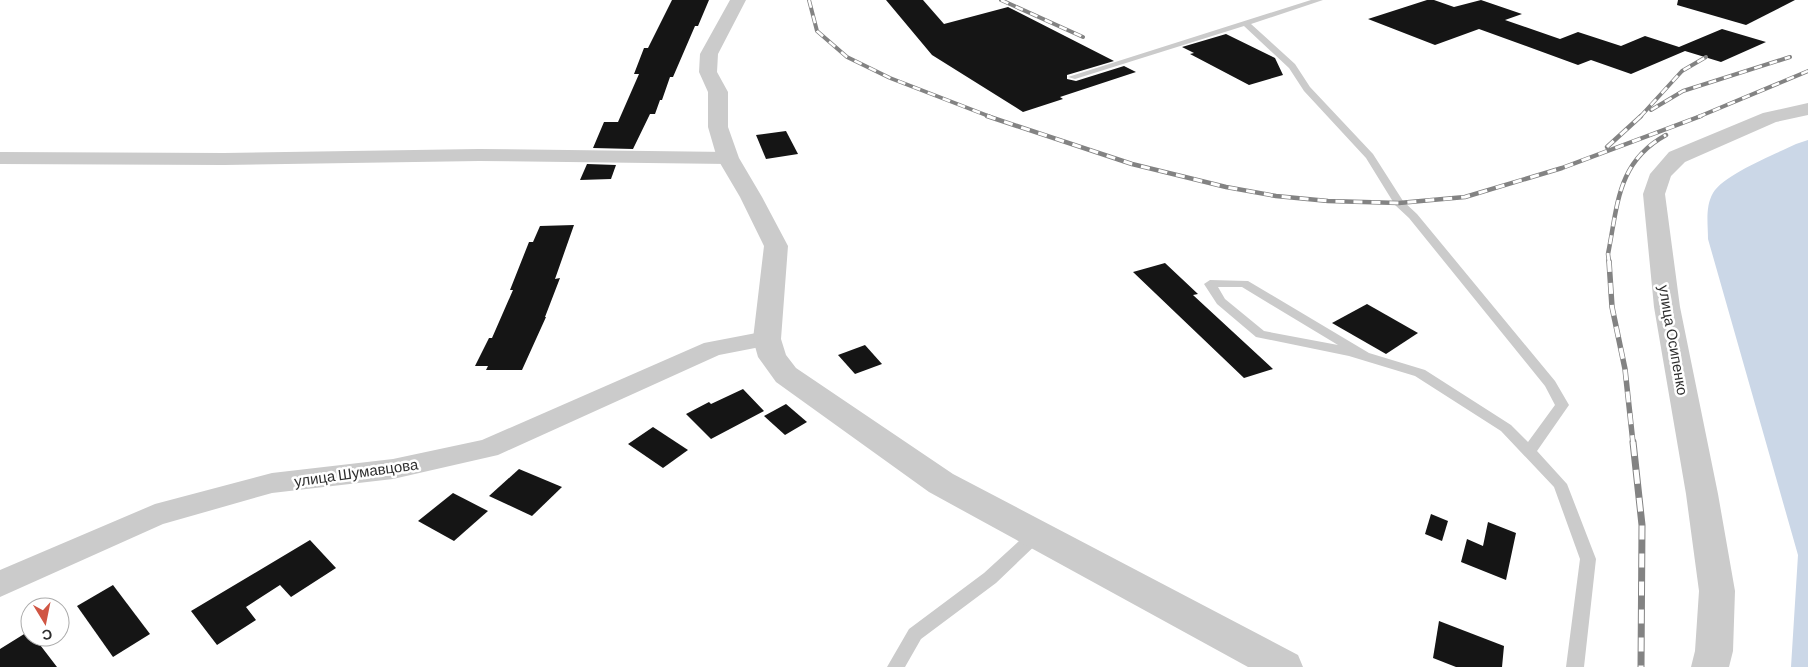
<svg xmlns="http://www.w3.org/2000/svg" width="1808" height="667" viewBox="0 0 1808 667" font-family="Barlow,sans-serif">
  <style>
    .water { fill: #cbd7e7 }
    .building { fill: #151515 }
    .lines { fill: none; stroke-linecap: round; stroke-linejoin: round }
    .service { fill: #cbcbcb; fill-rule: evenodd }
    .minor { fill: #cbcbcb; fill-rule: evenodd }
    .tertiary { fill: #cbcbcb; fill-rule: evenodd }
    .rail-far3-casing { stroke: #838383; stroke-width: 4 }
    .rail-far2-casing { stroke: #838383; stroke-width: 4.5 }
    .rail-far1-casing { stroke: #838383; stroke-width: 5.5 }
    .rail-casing { stroke: #838383; stroke-width: 7 }
    .rail-far3 { stroke: #fff; stroke-width: 2.5; stroke-dasharray: 8; stroke-linecap: butt }
    .rail-far2 { stroke: #fff; stroke-width: 3; stroke-dasharray: 9; stroke-linecap: butt }
    .rail-far1 { stroke: #fff; stroke-width: 4; stroke-dasharray: 11; stroke-linecap: butt }
    .rail { stroke: #fff; stroke-width: 5; stroke-dasharray: 14; stroke-linecap: butt }
    .labels { text-anchor: middle; dominant-baseline: central; stroke-width: 5; stroke-linejoin: round; paint-order: stroke }
    .street-label { font-size: 15px; fill: #2e2e2e; stroke: #fff }
  </style>
  <rect width="100%" height="100%" fill="#fff"/>
  <path class="water" d="M1808,140V667H1791L1798,555L1708,239C1708,224 1705,207 1713,193C1724,174 1776,154 1796,144Z"/>
  <g class="building">
    <polygon points="672,0 709,0 698,26 695,26 673,77 670,77 662,100 660,100 655,114 650,114 633,149 593,148 604,122 618,122 639,74 634,74 644,48 648,48"/>
    <polygon points="886,0 923,0 944,24 1008,7 1114,61 1067,75 1067,79 1076,81 1124,66 1136,72 1060,97 1063,99 1023,112 932,55"/>
    <polygon points="1427,0 1434,0 1454,7 1481,0 1522,14 1505,20 1560,39 1578,32 1621,46 1645,36 1679,47 1722,29 1766,42 1721,62 1685,51 1631,74 1591,60 1578,65 1479,29 1435,45 1368,19"/>
    <polygon points="1678,0 1795,0 1746,25 1677,5"/>
    <polygon points="1226,34 1275,58 1283,75 1249,85 1190,54 1194,53 1182,47"/>
    <polygon points="786,131 798,154 766,159 756,135"/>
    <polygon points="587,164 616,165 611,179 580,180"/>
    <polygon points="574,225 555,279 560,278 545,317 546,317 522,370 486,370 488,366 475,366 489,338 492,338 513,290 510,290 529,242 533,242 540,226"/>
    <polygon points="1165,263 1198,294 1193,295 1273,369 1244,378 1133,272"/>
    <polygon points="1367,304 1418,333 1386,354 1332,323"/>
    <polygon points="865,345 882,364 855,374 838,355"/>
    <polygon points="743,389 764,411 711,439 686,414 709,402 711,404"/>
    <polygon points="786,404 807,422 785,435 764,416"/>
    <polygon points="653,427 688,450 663,468 628,444"/>
    <polygon points="519,469 562,487 532,516 489,496"/>
    <polygon points="453,493 488,511 454,541 418,521"/>
    <polygon points="1431,514 1448,521 1442,541 1425,534"/>
    <polygon points="1488,522 1516,533 1506,580 1461,562 1467,539 1483,546"/>
    <polygon points="310,540 336,568 291,597 280,585 246,607 256,620 217,645 191,611"/>
    <polygon points="113,585 150,634 113,657 77,606"/>
    <polygon points="1439,621 1504,646 1502,667 1456,667 1433,658"/>
    <polygon points="29,631 30,637 34,637 57,667 0,667 0,649"/>
  </g>
  <g class="lines">
    <g class="service">
      <path d="M1311,0H1323L1251,24L1295,64L1310,87L1373,154L1403,201L1417,214L1555,381L1569,405L1537,451L1567,484L1596,559L1584,667H1566L1580,559L1554,487L1501,431L1415,376L1349,356L1256,337L1217,304L1204,284L1210,280L1248,281L1369,353L1425,370L1511,425L1528,442L1555,405L1545,386L1409,218L1395,205L1366,158L1304,91L1289,68L1244,26L1075,79L1068,77ZM1218,287H1242L1338,345L1264,331L1225,299Z"/>
      <polygon points="1037,528 1043,530 1045,534 1043,538 996,583 921,639 905,667 887,667 909,629 984,573 1031,530"/>
    </g>
    <g class="minor">
      <polygon points="479,149 728,152 735,154 737,158 735,162 728,164 479,161 224,165 0,164 0,152 224,153"/>
      <polygon points="767,331 775,334 779,339 775,344 719,355 498,455 393,479 272,493 163,524 0,597 0,570 155,504 272,473 393,459 482,440 704,343"/>
    </g>
    <g class="tertiary">
      <polygon points="730,0 746,0 718,54 717,72 728,92 728,127 739,158 762,197 788,246 781,339 786,355 796,368 953,474 1298,655 1303,667 1248,667 929,492 776,382 758,357 753,339 764,246 740,197 717,158 708,127 708,92 699,72 700,54"/>
      <polygon points="1808,103 1808,115 1776,122 1685,162 1671,176 1665,194 1680,307 1718,494 1735,591 1733,651 1729,667 1691,667 1695,651 1699,591 1686,494 1654,307 1643,194 1650,174 1669,152 1763,113"/>
    </g>
    <defs>
      <g id="rail-far3">
        <polyline points="809,0 817,31 847,57 890,78 991,117"/>
        <polyline points="1001,0 1083,37"/>
        <polyline points="1651,110 1683,91 1790,57"/>
        <polyline points="1640,117 1682,71 1706,57"/>
        <polyline points="1698,117 1808,71"/>
      </g>
      <g id="rail-far2">
        <polyline points="987,116 1132,164 1226,187 1276,196 1328,201 1399,203 1465,197 1562,168 1701,116"/>
        <polyline points="1607,147 1641,116"/>
        <path d="M1609,262L1608,254C1618,204 1617,162 1666,135"/>
      </g>
      <polyline id="rail-far1" points="1609,261 1612,307 1625,369 1633,443"/>
      <polyline id="rail" points="1633,442 1642,525 1641,667"/>
    </defs>
    <use href="#rail-far3" class="rail-far3-casing"/>
    <use href="#rail-far2" class="rail-far2-casing"/>
    <use href="#rail-far1" class="rail-far1-casing"/>
    <use href="#rail" class="rail-casing"/>
    <use href="#rail-far3" class="rail-far3"/>
    <use href="#rail-far2" class="rail-far2"/>
    <use href="#rail-far1" class="rail-far1"/>
    <use href="#rail" class="rail"/>
  </g>
  <g class="labels">
    <g class="street-label">
      <text transform="translate(1674 340) rotate(80)">улица Осипенко</text>
      <text transform="translate(356 472) rotate(-8)">улица Шумавцова</text>
    </g>
  </g>
  <g transform="translate(45 622) rotate(170)"><circle r="24" fill="#ffffff" stroke="#ababab"/>
  <path d="M0-4L9 19L0 12L-9 19Z" fill="#d05644"/>
  <text y="-8" font-size="14" font-weight="bold" text-anchor="middle" fill="#2e2e2e">С</text>
  </g>
</svg>
